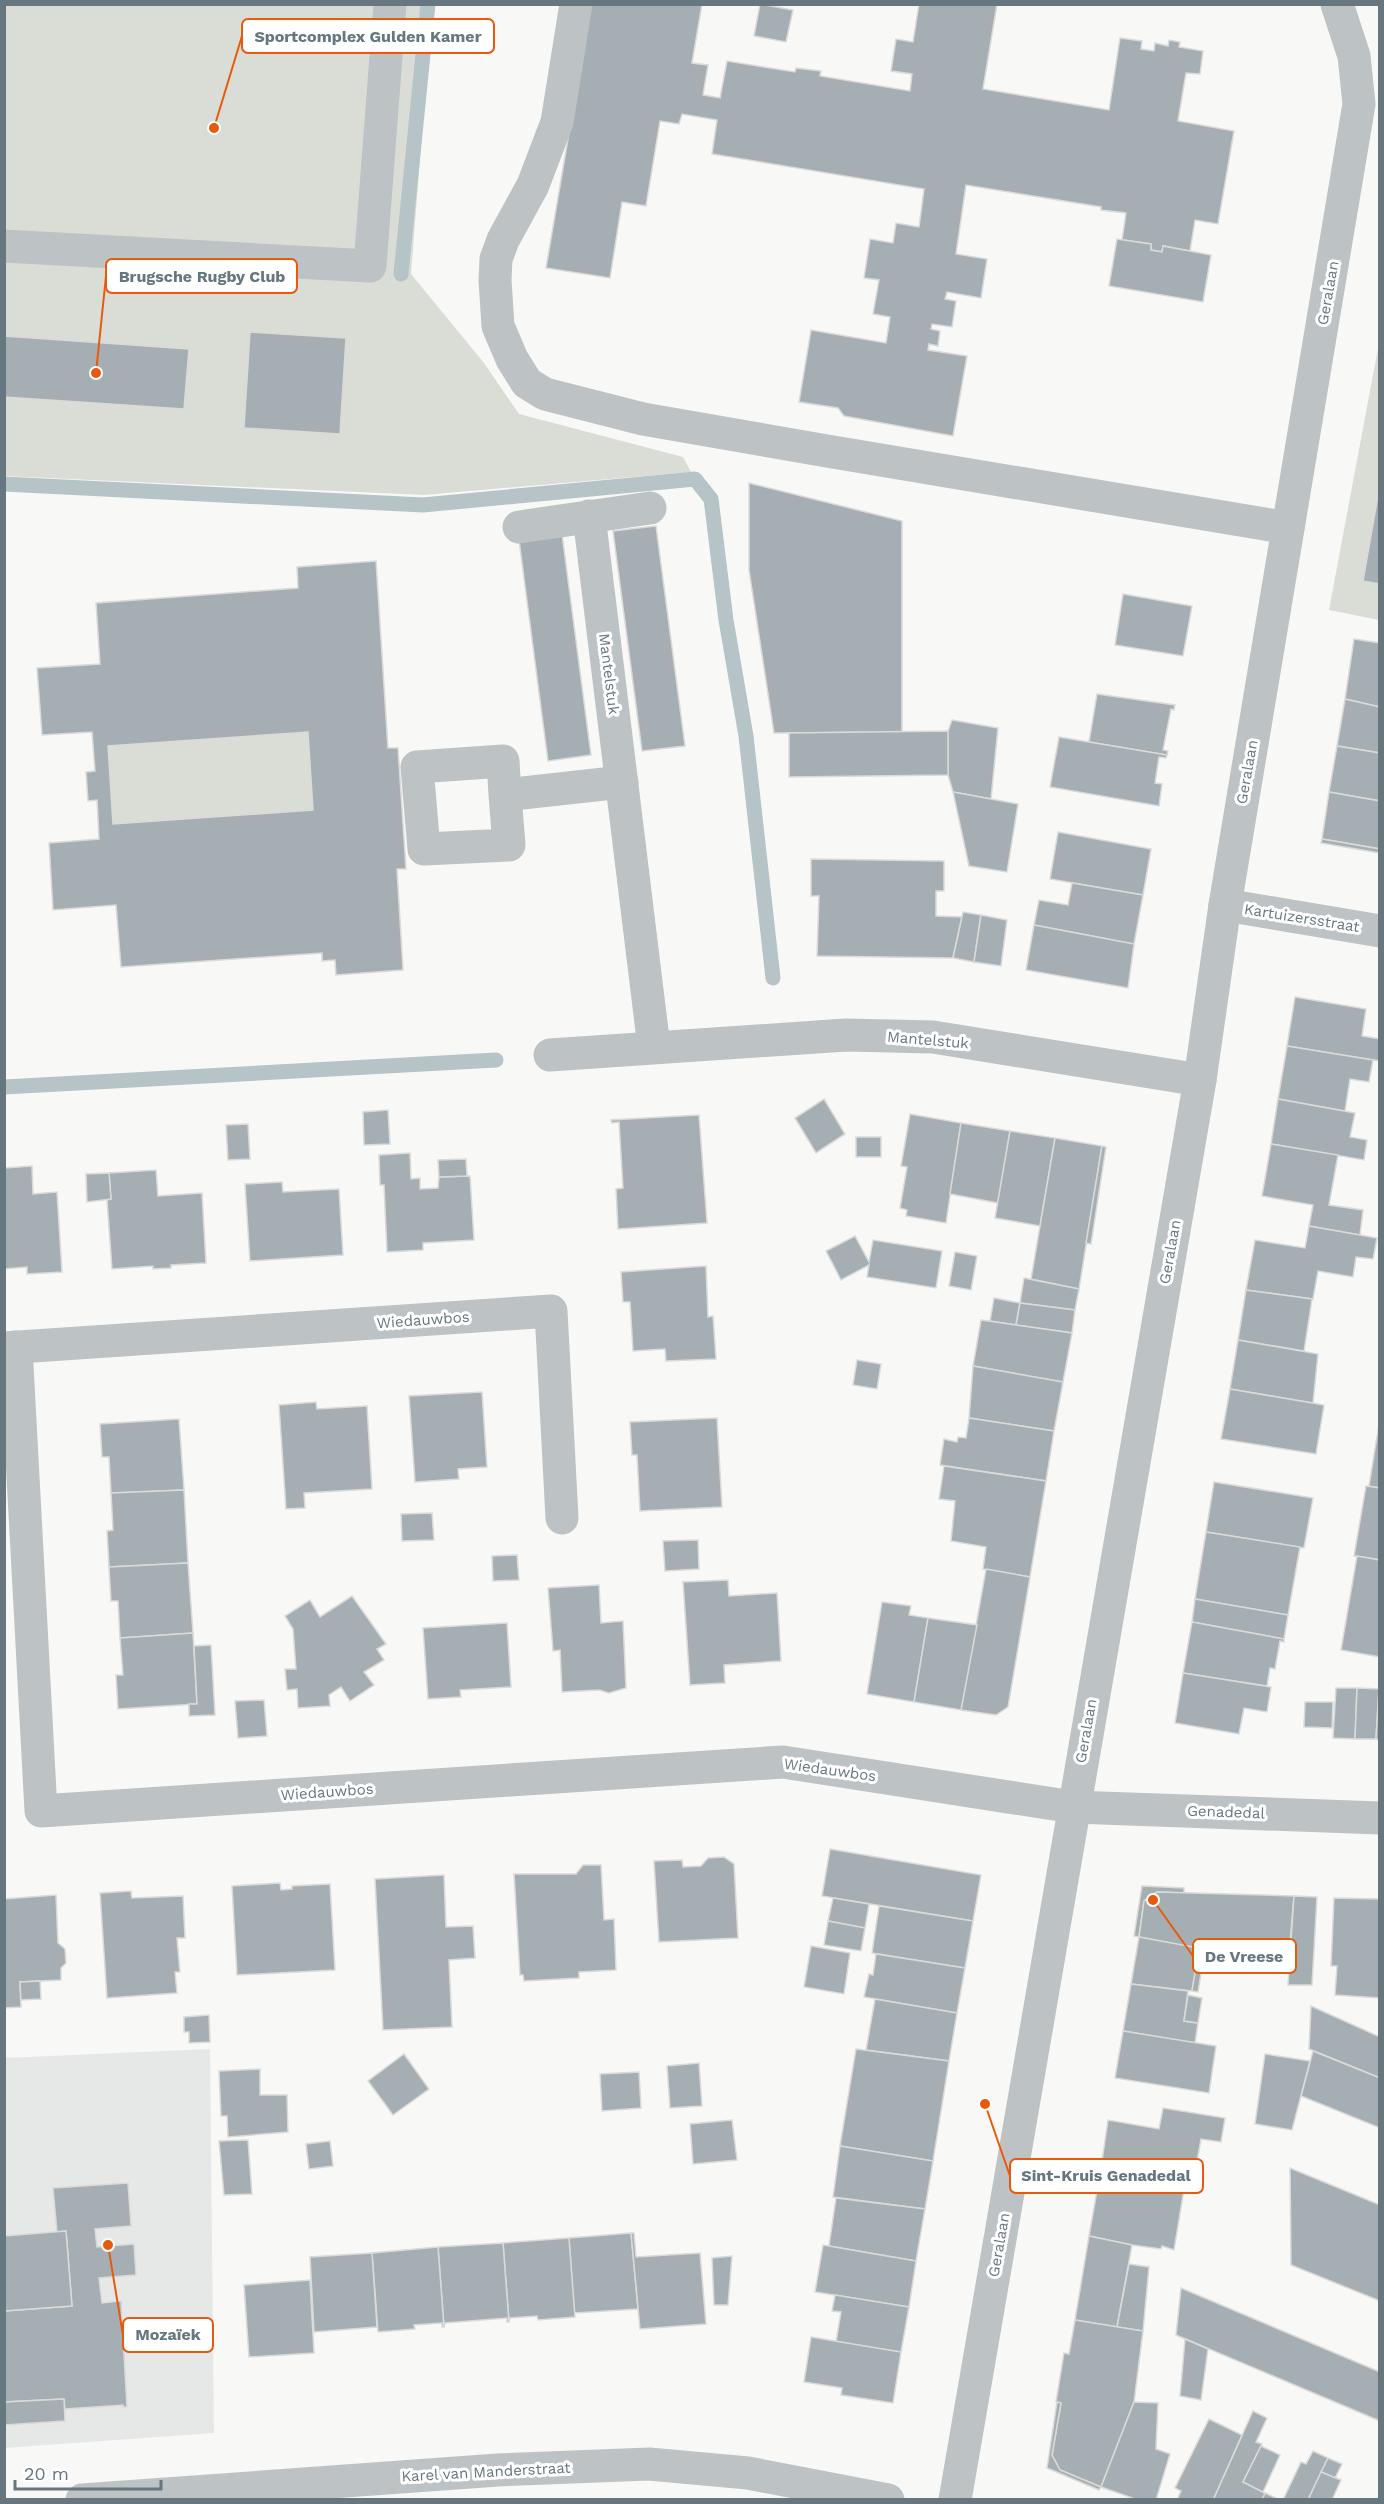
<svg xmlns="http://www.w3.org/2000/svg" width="1384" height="2504" viewBox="0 0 1384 2504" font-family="'Work Sans',sans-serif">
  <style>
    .built { fill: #e6e8e7 }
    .green { fill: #d9ddd5 }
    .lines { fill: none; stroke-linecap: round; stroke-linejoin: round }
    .stream { stroke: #b7c4c7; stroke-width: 15 }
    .building { fill: #a5afb3; stroke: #dadad8; stroke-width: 1.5; fill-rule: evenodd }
    .minor { stroke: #bdc3c5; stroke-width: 33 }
    .labels { text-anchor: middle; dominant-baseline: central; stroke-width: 6; stroke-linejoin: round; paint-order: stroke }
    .street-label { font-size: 15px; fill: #66777f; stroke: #fff }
    .leader { fill: none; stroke: #e8590c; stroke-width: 2 }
    .callout-dot { fill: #e8590c; stroke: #fff; stroke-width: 2 }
    .callout { fill: #fff; stroke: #e8590c; stroke-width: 2 }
    .callout-label { font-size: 16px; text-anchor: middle; font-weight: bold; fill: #66777f }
  </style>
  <rect width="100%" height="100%" fill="#f8f8f6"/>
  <polygon class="built" points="210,2049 214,2433 5,2448 4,2058"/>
  <g class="green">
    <polygon points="4,5 432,5 411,274 484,363 519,414 683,457 691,472 424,495 5,476"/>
    <polygon points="1379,343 1379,620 1329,610"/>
    <polygon points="308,732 313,810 113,824 108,746"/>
  </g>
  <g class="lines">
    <g class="stream">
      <polyline points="401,274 428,4"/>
      <polyline points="4,484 423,505 695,479 711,499 726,620 746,736 773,978"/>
      <polyline points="4,1087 496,1060"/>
    </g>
  </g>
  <g class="building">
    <polygon points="591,4 702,4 692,63 708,65 703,95 720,98 727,61 795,72 796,68 821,71 820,76 910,91 912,74 891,71 896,39 913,42 919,4 997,4 983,89 1109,110 1120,38 1142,41 1141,49 1154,51 1155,43 1168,46 1169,40 1180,42 1179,47 1203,51 1200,74 1186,73 1178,121 1234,131 1218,224 1195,220 1190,251 1163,246 1162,252 1151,250 1151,244 1122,240 1126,213 1101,210 1101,207 966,185 956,254 987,259 981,298 947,292 945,299 956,301 952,327 932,324 931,329 940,331 938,346 929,344 928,350 967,356 953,436 844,416 838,408 799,402 811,330 886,343 890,317 873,314 879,280 864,278 870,239 893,243 896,223 919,227 924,189 712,154 717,120 682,114 679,124 660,121 646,206 622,202 610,278 546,268"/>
    <polygon points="760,4 793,10 786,42 754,36"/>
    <polygon points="1117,239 1151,244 1151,250 1162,252 1163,246 1211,255 1203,302 1109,286"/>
    <polygon points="250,332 346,338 340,434 244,428"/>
    <polygon points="4,336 189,349 184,409 4,397"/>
    <polygon points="749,483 902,521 902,732 774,733 749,570"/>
    <polygon points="1380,484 1380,584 1363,581"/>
    <polygon points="656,526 685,746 642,751 613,531"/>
    <polygon points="562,534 591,755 548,761 519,540"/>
    <path d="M376,561L388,748H398L406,869H397L403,970L336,975L335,960L322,961V953L121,967L116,905L53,910L49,843L99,839L97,800L88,801L86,772L95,771L92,732L42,735L37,668L100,664L96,603L298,588L297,567ZM308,732L313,810L113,824L108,746Z"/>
    <polygon points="1123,594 1192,606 1183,656 1115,645"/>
    <polygon points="1354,639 1380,643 1380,707 1345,699"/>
    <polygon points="1097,694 1175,705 1174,710 1171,709 1163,750 1168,751 1167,755 1089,742"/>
    <polygon points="1345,699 1380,707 1380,753 1337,746"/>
    <polygon points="952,720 998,728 991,799 953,792 948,775 948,731"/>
    <polygon points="948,731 948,775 789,777 789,733"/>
    <polygon points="1059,737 1167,755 1166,758 1159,757 1155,783 1162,784 1159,806 1050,787"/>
    <polygon points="1337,746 1380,753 1380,801 1329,792"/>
    <polygon points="953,792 1018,804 1007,872 969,866"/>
    <polygon points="1329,792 1380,801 1380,849 1322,839"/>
    <polygon points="1058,832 1151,849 1143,895 1050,879"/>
    <polygon points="1322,839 1380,849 1380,853 1321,843"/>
    <polygon points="811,859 944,861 944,891 936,891 936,916 962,917 953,958 817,956 819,896 811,896"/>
    <polygon points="1072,883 1143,895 1134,944 1034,925 1039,900 1068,905"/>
    <polygon points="963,912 981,915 974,962 953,958"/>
    <polygon points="981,915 1007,920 1001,966 974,962"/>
    <polygon points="1034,925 1134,944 1128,988 1026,970"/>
    <polygon points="1295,997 1366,1009 1362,1036 1380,1039 1380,1061 1287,1046"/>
    <polygon points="1287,1046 1373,1060 1369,1082 1350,1079 1345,1111 1278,1099"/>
    <polygon points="824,1099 845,1134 816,1153 795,1118"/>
    <polygon points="1278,1099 1355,1113 1350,1137 1367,1140 1364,1160 1271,1144"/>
    <polygon points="388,1110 390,1144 364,1145 363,1112"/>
    <polygon points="910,1114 961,1123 946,1223 906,1216 907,1210 900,1208 907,1167 901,1166"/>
    <polygon points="699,1115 707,1223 618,1229 616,1189 623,1188 619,1122 612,1123 611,1120"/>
    <polygon points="961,1123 1010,1131 998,1203 950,1194"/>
    <polygon points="248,1124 250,1159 228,1160 226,1125"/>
    <polygon points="1010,1131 1055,1138 1040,1226 995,1218"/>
    <rect x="856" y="1137" width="25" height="20"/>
    <polygon points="1055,1138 1102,1146 1079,1289 1031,1279"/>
    <polygon points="1271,1144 1338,1155 1329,1205 1363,1210 1360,1235 1309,1226 1313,1205 1262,1196"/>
    <polygon points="1102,1146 1106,1147 1091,1244 1086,1243"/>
    <polygon points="410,1153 411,1179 420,1178 420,1189 438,1188 439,1177 470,1176 474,1240 423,1243 423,1250 387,1252 384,1185 380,1185 379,1155"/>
    <polygon points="466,1159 467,1176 439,1177 438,1160"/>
    <polygon points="32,1166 33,1194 57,1192 62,1272 27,1274 27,1267 4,1269 4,1168"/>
    <polygon points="156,1170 158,1196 202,1193 206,1263 171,1265 171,1268 153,1269 153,1266 112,1269 107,1200 111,1199 109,1173"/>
    <polygon points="109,1173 111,1199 87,1202 86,1174"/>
    <polygon points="282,1182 283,1192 339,1189 343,1255 250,1261 245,1184"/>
    <polygon points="1309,1226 1377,1238 1373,1259 1356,1257 1353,1277 1318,1271 1313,1299 1246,1290 1255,1240 1305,1248"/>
    <polygon points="855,1236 869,1262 873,1240 942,1251 936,1288 867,1277 869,1265 841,1280 826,1251"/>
    <polygon points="955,1252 977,1256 971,1290 949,1286"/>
    <polygon points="706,1266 708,1317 713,1316 716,1359 666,1361 665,1349 633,1351 630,1302 623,1302 621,1272"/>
    <polygon points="1024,1278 1079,1289 1075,1310 1020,1303"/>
    <polygon points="1246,1290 1312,1299 1304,1351 1238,1340"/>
    <polygon points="994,1298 1020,1303 1016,1325 990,1321"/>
    <polygon points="1020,1303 1075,1310 1072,1333 1016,1325"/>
    <polygon points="981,1320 1072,1333 1063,1382 973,1366"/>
    <polygon points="1238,1340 1318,1354 1313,1403 1230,1389"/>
    <polygon points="857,1360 881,1364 877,1389 853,1385"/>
    <polygon points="973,1366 1063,1382 1054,1431 969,1418"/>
    <polygon points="1230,1389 1324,1405 1316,1454 1221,1439"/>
    <polygon points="482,1392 487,1467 458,1469 459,1479 415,1482 409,1396"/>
    <polygon points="316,1402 317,1409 367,1406 372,1489 304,1493 305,1508 286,1509 279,1405"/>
    <polygon points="717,1418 722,1507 640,1511 637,1455 632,1455 630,1422"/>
    <polygon points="969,1418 1054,1431 1046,1481 940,1465 944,1439 957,1442 958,1437 966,1438"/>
    <polygon points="1380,1418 1380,1488 1369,1486"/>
    <polygon points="179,1419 184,1490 111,1493 109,1457 102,1457 100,1424"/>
    <polygon points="944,1466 1046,1481 1030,1577 983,1569 986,1547 951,1541 955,1501 939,1499"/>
    <polygon points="1214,1482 1313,1498 1304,1548 1206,1532"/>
    <polygon points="1366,1486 1380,1488 1380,1560 1354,1556"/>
    <polygon points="184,1490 188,1563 109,1567 107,1531 113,1530 111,1493"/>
    <polygon points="432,1513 434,1540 402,1541 401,1514"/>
    <polygon points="1206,1532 1300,1547 1288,1615 1195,1599"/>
    <polygon points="698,1540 699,1569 665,1571 663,1541"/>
    <polygon points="517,1555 519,1580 493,1581 492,1556"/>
    <polygon points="1357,1556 1380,1560 1380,1657 1341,1650"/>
    <polygon points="188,1563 193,1633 120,1638 118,1601 111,1601 109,1567"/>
    <polygon points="986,1569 1030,1577 1008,1707 996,1715 961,1710"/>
    <polygon points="728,1580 729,1596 777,1593 781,1661 724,1665 725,1683 690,1685 683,1582"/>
    <polygon points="599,1585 601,1623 623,1621 626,1688 609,1693 599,1690 562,1692 560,1650 553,1651 548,1588"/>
    <polygon points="352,1596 386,1644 377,1649 384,1660 364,1672 374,1685 350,1701 341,1687 329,1695 330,1706 298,1708 297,1689 287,1690 285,1669 296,1669 293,1629 285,1616 310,1600 320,1617"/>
    <polygon points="1195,1599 1288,1615 1284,1639 1192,1622"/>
    <polygon points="882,1602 911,1606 909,1615 928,1618 914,1702 867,1694"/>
    <polygon points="928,1618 977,1625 961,1710 914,1702"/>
    <polygon points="1192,1622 1284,1639 1284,1642 1280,1641 1275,1669 1270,1668 1267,1686 1183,1673"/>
    <polygon points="507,1623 511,1687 460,1690 461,1697 428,1699 423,1628"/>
    <polygon points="193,1633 197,1704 118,1709 116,1675 123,1675 120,1638"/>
    <polygon points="211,1645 215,1715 189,1716 189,1704 197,1704 194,1646"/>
    <polygon points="1183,1673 1271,1687 1267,1712 1244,1708 1239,1734 1175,1723"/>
    <polygon points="1336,1688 1357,1688 1355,1739 1333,1738"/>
    <polygon points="1357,1688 1379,1689 1376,1739 1355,1739"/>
    <polygon points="1379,1689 1380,1689 1380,1740 1376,1739"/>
    <polygon points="264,1700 267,1736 238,1738 235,1701"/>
    <polygon points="1305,1702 1333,1702 1332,1728 1304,1727"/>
    <polygon points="830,1849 981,1875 973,1921 822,1896"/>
    <polygon points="724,1857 734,1864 738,1938 659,1942 654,1861 682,1860 683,1867 701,1866 708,1858"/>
    <polygon points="583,1865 601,1865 604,1920 614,1919 616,1970 579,1972 579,1978 524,1981 523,1975 520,1975 514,1874 576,1874"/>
    <polygon points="444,1875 446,1927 473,1926 475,1958 449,1960 452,2027 383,2030 375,1879"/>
    <polygon points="280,1883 281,1890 292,1889 292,1886 330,1884 335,1970 237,1975 232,1886"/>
    <polygon points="1142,1886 1184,1888 1184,1893 1157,1892 1144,1901 1139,1937 1134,1936"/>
    <polygon points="131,1891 132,1898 183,1896 185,1938 177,1938 180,1972 175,1972 177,1993 107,1998 100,1893"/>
    <polygon points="1157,1892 1294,1896 1288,1966 1139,1937 1144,1901"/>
    <polygon points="56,1895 58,1943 65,1949 66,1963 61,1968 61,1980 20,1982 21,2007 4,2008 4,1899"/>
    <polygon points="1294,1896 1317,1897 1312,1985 1288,1985"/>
    <polygon points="833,1898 869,1904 865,1928 828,1921"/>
    <polygon points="1334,1898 1380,1899 1380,1998 1335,1995 1337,1966 1331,1966"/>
    <polygon points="879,1906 973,1921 965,1968 872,1953"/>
    <polygon points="828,1921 865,1928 861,1951 824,1945"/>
    <polygon points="1139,1937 1199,1948 1192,1991 1131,1984"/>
    <polygon points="811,1946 850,1953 844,1994 804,1987"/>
    <polygon points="1199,1948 1205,1949 1198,1992 1192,1991"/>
    <polygon points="876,1954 965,1968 957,2013 864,1997 869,1974 873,1975"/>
    <polygon points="40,1981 41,1999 21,2000 20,1982"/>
    <polygon points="1131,1984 1188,1991 1184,2021 1198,2023 1195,2043 1123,2031"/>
    <polygon points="1188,1995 1202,1998 1198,2023 1184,2021"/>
    <polygon points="875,1999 957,2013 949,2061 866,2050"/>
    <polygon points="1311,2006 1380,2037 1380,2078 1309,2049"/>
    <polygon points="209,2015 210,2042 189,2043 189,2032 184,2032 184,2017"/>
    <polygon points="1123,2031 1216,2046 1209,2093 1115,2078"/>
    <polygon points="856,2049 949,2061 933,2161 840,2146"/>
    <polygon points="1313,2051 1380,2078 1380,2128 1301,2096"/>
    <polygon points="404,2054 429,2089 393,2115 368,2081"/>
    <polygon points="1265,2054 1310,2061 1292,2130 1255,2124"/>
    <polygon points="699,2063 702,2106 670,2108 667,2066"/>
    <polygon points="260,2069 260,2095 287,2095 288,2132 228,2137 227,2116 221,2116 219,2071"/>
    <polygon points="639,2072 641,2108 602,2111 600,2074"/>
    <polygon points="1163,2108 1225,2118 1221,2142 1201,2139 1193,2184 1101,2168 1108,2120 1159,2129"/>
    <polygon points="732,2120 737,2160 693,2164 690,2124"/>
    <polygon points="248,2140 252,2194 224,2195 219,2141"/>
    <polygon points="330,2141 333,2166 309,2169 306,2144"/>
    <polygon points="840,2146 933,2161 925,2209 833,2197"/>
    <polygon points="1101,2168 1185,2183 1174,2250 1162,2246 1161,2249 1132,2245 1089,2236"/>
    <polygon points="1290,2168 1380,2205 1380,2301 1291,2265"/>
    <polygon points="128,2183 131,2226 95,2229 97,2247 134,2244 136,2275 99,2278 102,2303 121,2301 127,2407 123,2407 123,2405 65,2409 64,2399 4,2402 4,2311 72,2306 66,2231 57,2232 53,2188"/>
    <polygon points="836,2198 925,2209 916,2261 829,2246"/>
    <polygon points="66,2231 72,2306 4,2311 4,2236"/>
    <polygon points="631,2233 638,2309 574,2313 569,2238"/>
    <polygon points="631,2233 634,2233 636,2257 700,2253 706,2324 640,2329"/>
    <polygon points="1089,2236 1132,2245 1117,2327 1075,2320"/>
    <polygon points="569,2238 575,2317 538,2320 537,2316 510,2318 509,2322 503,2243"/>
    <polygon points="503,2243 509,2322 507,2322 507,2318 445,2323 444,2327 438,2247"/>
    <polygon points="823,2245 916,2261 909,2307 815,2292"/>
    <polygon points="438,2247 444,2327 442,2327 442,2323 414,2325 415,2329 378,2332 372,2253"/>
    <polygon points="372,2253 377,2327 314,2332 310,2257"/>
    <polygon points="732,2256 728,2305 714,2305 712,2258"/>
    <polygon points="1129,2264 1149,2267 1143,2331 1117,2327"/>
    <polygon points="310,2280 314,2353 249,2357 244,2285"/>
    <polygon points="1181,2288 1380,2372 1380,2421 1176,2335"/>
    <polygon points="835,2295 909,2307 901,2352 836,2342 841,2312 832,2311"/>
    <polygon points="1075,2320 1143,2331 1134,2402 1101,2487 1060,2470 1052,2455 1061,2403 1056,2402 1064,2353 1069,2354"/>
    <polygon points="811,2337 901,2352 893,2403 841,2395 842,2388 804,2382"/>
    <polygon points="1185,2339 1208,2349 1201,2400 1180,2396"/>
    <polygon points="64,2399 65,2421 4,2425 4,2402"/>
    <polygon points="1057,2402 1061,2403 1052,2455 1060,2470 1101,2487 1099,2490 1047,2468"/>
    <polygon points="1134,2402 1158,2403 1156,2449 1170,2454 1156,2500 1138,2500 1101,2487"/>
    <polygon points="1253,2411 1267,2418 1256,2442 1262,2444 1243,2482 1265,2493 1262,2500 1213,2500"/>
    <polygon points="1209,2419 1242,2435 1213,2500 1177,2500 1181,2491 1175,2488"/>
    <polygon points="1261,2446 1280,2455 1263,2492 1243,2482"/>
    <polygon points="1313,2451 1328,2458 1308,2500 1283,2500 1301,2462 1306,2464"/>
    <polygon points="1328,2458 1342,2464 1335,2478 1321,2472"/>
    <polygon points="1321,2472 1341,2480 1332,2500 1308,2500"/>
    <polygon points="1265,2493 1280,2500 1262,2500"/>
  </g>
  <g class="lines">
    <g class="minor">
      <polyline points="576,4 557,122 533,185 503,240 496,259 495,280 498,326 512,359 527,383 545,394 643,419 827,451 1288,528"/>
      <polyline points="4,246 370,266 390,4"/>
      <polyline points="589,516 654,1047"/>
      <polyline points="519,527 650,508"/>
      <polyline points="505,795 509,845 424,849 417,767 503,761 505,795 622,782"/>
      <polyline points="1225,905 1380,931"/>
      <polyline points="550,1055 846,1035 933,1037 1200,1080"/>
      <polyline points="16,1347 41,1811 783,1762 1073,1807 1380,1818"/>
      <polyline points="4,1348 551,1311 562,1518"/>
      <polyline points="82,2500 498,2470 649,2464 748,2473 888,2500"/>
      <polyline points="955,2500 1200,1080 1225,905 1359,104 1354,56 1337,4"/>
    </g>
  </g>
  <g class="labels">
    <g class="street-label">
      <text transform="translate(1328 293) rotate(-80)">Geralaan</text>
      <text transform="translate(609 674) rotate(83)">Mantelstuk</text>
      <text transform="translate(1247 772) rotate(-80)">Geralaan</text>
      <text transform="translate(1302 918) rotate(9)">Kartuizersstraat</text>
      <text transform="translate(928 1040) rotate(5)">Mantelstuk</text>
      <text transform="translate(1170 1252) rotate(-80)">Geralaan</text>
      <text transform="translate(423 1320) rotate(-4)">Wiedauwbos</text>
      <text transform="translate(1086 1731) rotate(-80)">Geralaan</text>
      <text transform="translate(830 1770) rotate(8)">Wiedauwbos</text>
      <text transform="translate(327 1792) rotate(-4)">Wiedauwbos</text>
      <text transform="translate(1226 1812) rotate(2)">Genadedal</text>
      <text transform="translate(999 2245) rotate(-80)">Geralaan</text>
      <text transform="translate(486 2472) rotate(-3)">Karel van Manderstraat</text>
    </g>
  </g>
  <path class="leader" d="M214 128L242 36M96 373L106 276M1153 1900L1193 1956M985 2104L1010 2176M108 2245L123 2335"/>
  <g class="callout-dot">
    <circle cx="214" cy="128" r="6"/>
    <circle cx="96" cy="373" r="6"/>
    <circle cx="1153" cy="1900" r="6"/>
    <circle cx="985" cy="2104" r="6"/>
    <circle cx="108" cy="2245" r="6"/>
  </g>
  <g class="callout">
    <rect x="242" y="19" width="252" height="34" rx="6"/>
    <rect x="106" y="259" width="191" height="34" rx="6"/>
    <rect x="1193" y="1939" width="103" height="34" rx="6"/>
    <rect x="1010" y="2159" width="193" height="34" rx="6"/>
    <rect x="123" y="2318" width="90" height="34" rx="6"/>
  </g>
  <g class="callout-label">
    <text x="368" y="42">Sportcomplex Gulden Kamer</text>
    <text x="202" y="282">Brugsche Rugby Club</text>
    <text x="1244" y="1962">De Vreese</text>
    <text x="1106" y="2181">Sint-Kruis Genadedal</text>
    <text x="168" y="2340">Mozaïek</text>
  </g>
  <rect width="1384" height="2504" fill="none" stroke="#66777f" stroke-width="12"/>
  <path d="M15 2480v9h146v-9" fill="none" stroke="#66777f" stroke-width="3"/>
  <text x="24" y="2480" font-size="18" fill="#66777f" stroke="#ffffff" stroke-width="4.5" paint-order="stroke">20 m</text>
</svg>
